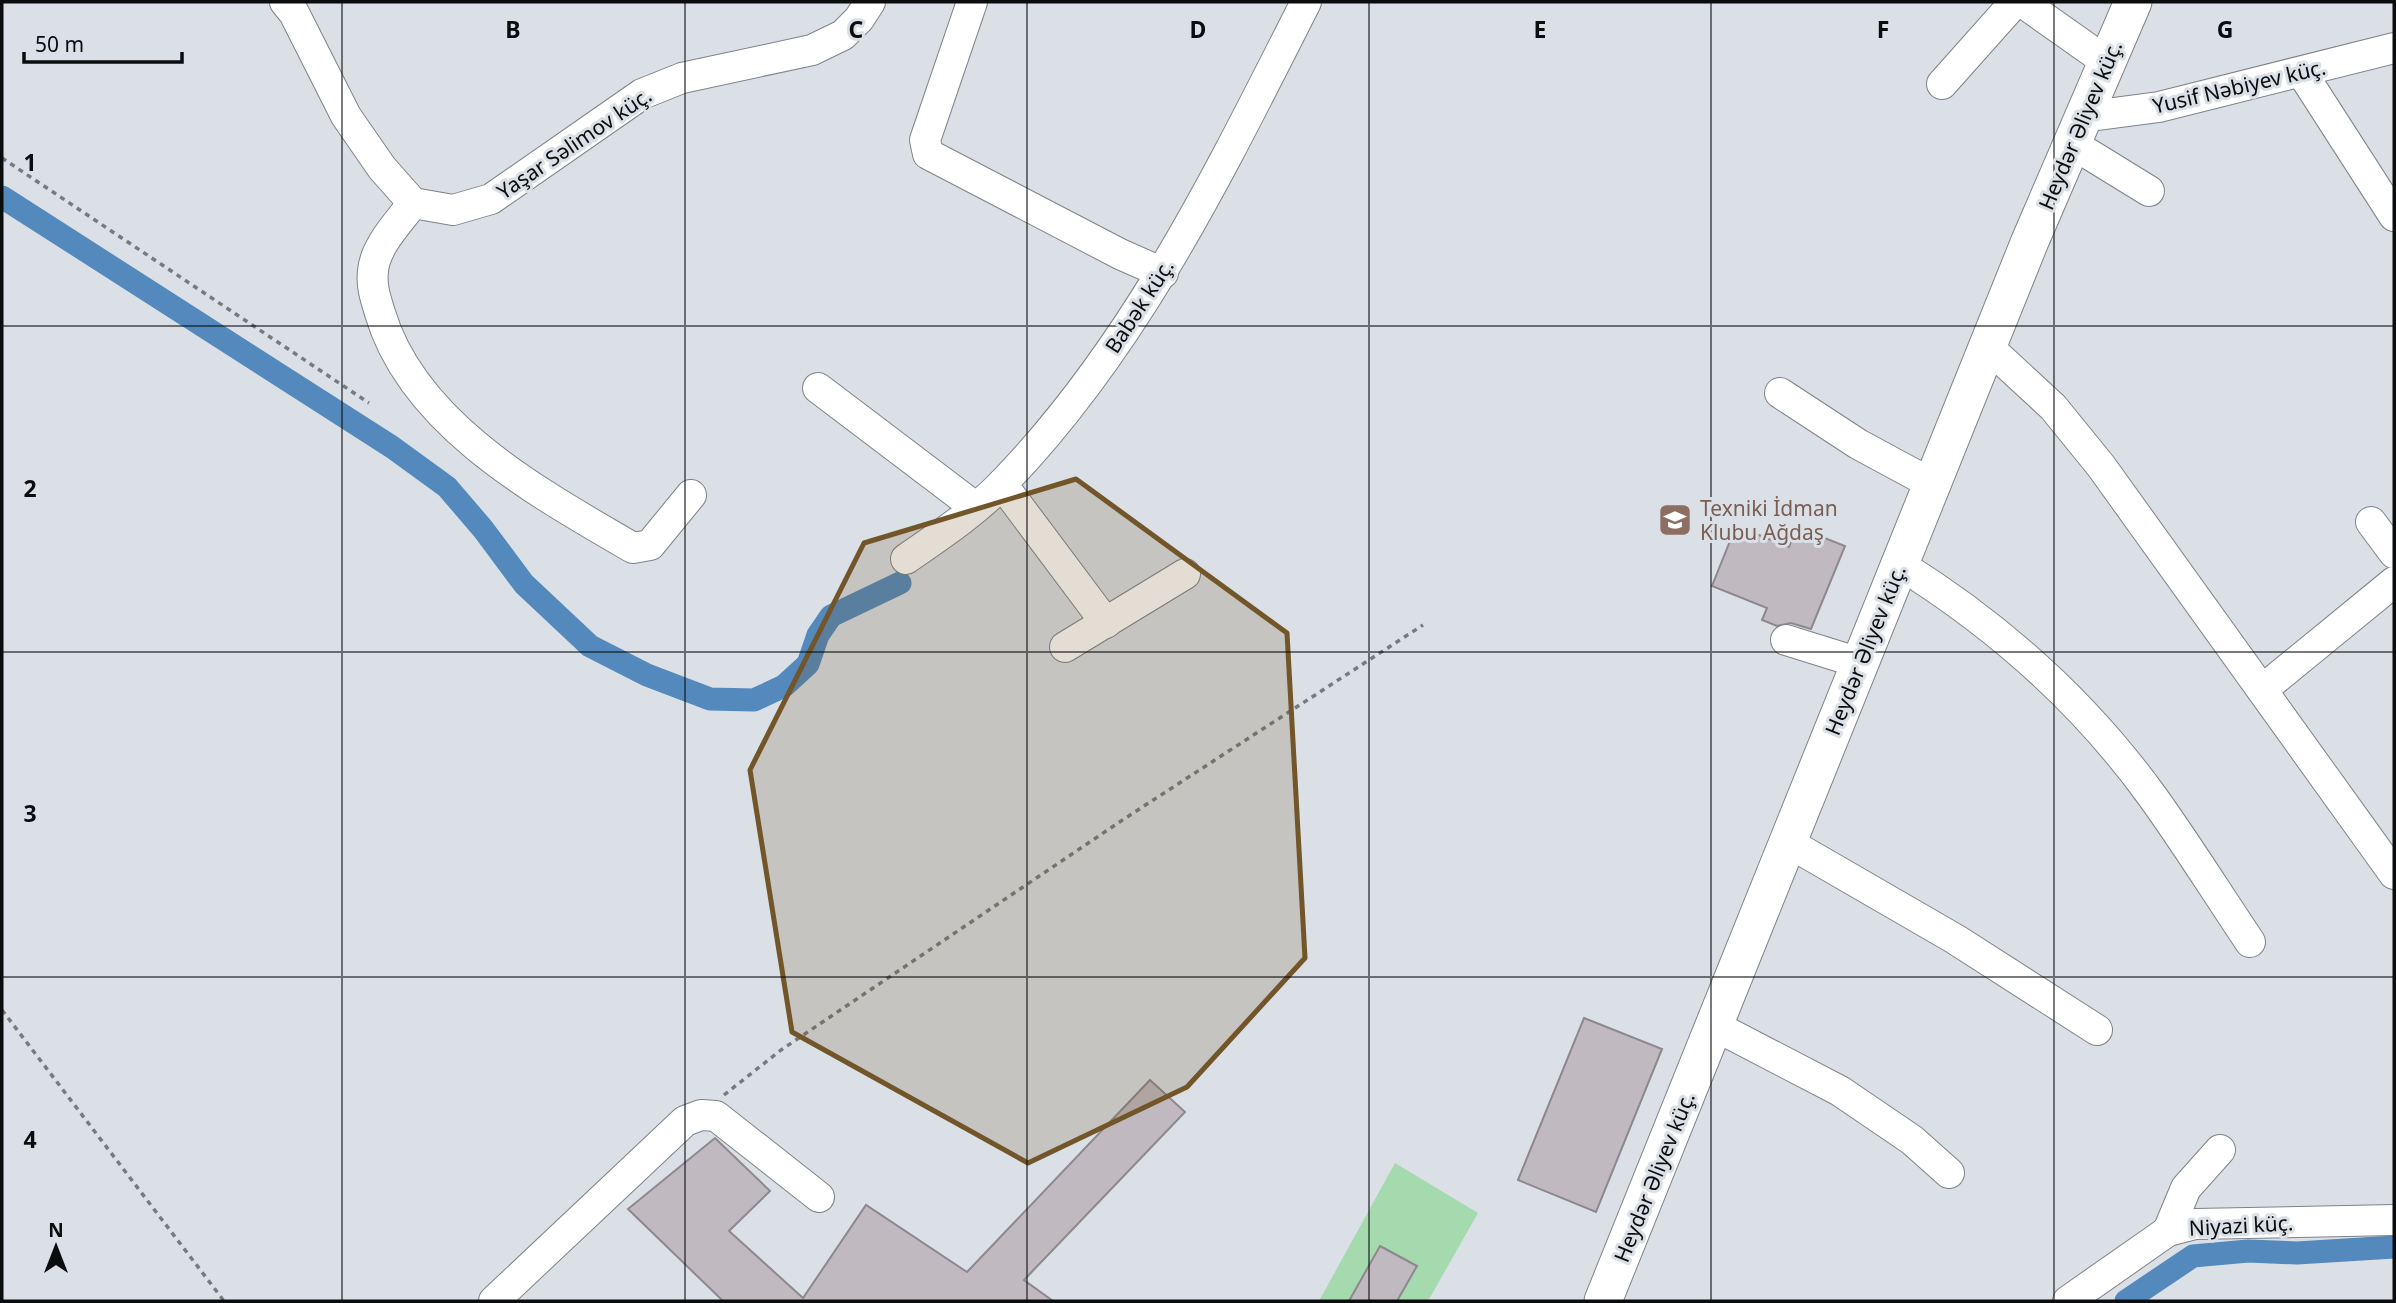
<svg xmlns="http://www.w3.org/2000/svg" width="2396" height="1303" viewBox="0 0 2396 1303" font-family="'Noto Sans',sans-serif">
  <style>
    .green { fill: #a4daad }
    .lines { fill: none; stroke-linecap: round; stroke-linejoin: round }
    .canal { stroke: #5389bc; stroke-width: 23 }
    .building { fill: #c0bac0; stroke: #8d888d; stroke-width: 2 }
    .minor-casing { stroke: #7e8389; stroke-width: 32 }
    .major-casing { stroke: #7e8389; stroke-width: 39 }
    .path { stroke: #777a7e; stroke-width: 3.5; stroke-dasharray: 5 5; stroke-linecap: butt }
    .minor { stroke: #fff; stroke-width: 30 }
    .major { stroke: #fff; stroke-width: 37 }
    .marked { fill: #725528; fill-opacity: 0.2; stroke: #725528; stroke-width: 5; stroke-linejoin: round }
    .grid { fill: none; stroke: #0b0c0e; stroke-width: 2; stroke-opacity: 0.55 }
    .labels { text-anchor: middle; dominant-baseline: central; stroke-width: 6; stroke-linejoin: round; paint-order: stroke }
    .street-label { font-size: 21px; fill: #0b0c0e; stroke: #dbe0e6 }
    .education-label { font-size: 21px; fill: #785e54; stroke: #dbe0e6; text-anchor: start }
    .grid-label { font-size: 23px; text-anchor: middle; font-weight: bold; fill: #0b0c0e; stroke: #dbe0e6; stroke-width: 6; stroke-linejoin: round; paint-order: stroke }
  </style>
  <rect width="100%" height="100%" fill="#dbe0e6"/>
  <polygon class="green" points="1395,1163 1478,1213 1428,1301 1319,1301"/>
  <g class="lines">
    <g class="canal">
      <polyline points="2,197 392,447 447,487 483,529 524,584 590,646 647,675 710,699 754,700 784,686 808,664 818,635 831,616 900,583"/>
      <polyline points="2126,1301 2193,1256 2248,1251 2297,1253 2394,1247"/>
    </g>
  </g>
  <g class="building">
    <polygon points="1736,526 1789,547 1797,527 1845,546 1811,629 1791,623 1777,626 1762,620 1767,608 1712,586"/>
    <polygon points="1584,1018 1662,1049 1596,1212 1518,1180"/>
    <polygon points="1150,1080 1185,1112 1024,1280 1053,1301 723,1301 628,1209 715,1138 770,1191 729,1231 803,1298 866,1205 967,1272"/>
    <polygon points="1380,1246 1417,1266 1397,1301 1349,1301"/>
  </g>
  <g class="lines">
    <defs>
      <g id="minor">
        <polyline points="285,2 294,13 346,116 382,168 413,203 453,210 491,199 642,94 682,78 812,50 843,35 859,19 870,2"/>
        <polyline points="972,2 925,140 928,154 1120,254 1163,273"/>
        <polyline points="2022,2 2107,62"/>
        <polyline points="2302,73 2394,216"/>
        <polyline points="1942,84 2015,2"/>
        <polyline points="2083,117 2159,107 2394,48"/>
        <polyline points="2071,143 2149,191"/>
        <path d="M413,203C399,222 375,246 373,271C371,286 376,300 380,313C413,425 539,493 633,548L650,545L691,495"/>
        <polyline points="1987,346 2053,407 2101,466 2394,874"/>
        <polyline points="818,388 975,507"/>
        <polyline points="1780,393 1858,444 1932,484"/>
        <polyline points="1002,484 1106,623"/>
        <polyline points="2371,522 2394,553"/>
        <path d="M906,559C939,536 974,513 1002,484C1136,346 1220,171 1306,2"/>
        <path d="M1899,564C1997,625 2084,702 2152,796C2186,843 2217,893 2250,942"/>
        <polyline points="1786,640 1860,663"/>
        <polyline points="1065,647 1185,574"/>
        <polyline points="2262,690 2394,582"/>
        <polyline points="1789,843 1955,939 2097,1030"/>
        <polyline points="1715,1026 1840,1091 1912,1140 1949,1173"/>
        <polyline points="2168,1231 2186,1188 2220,1150"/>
        <polyline points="494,1301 685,1121 701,1115 716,1116 819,1197"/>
        <polyline points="2068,1301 2168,1231 2195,1224 2394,1220"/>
      </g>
      <polyline id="major" points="1603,1301 2030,241 2133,2"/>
    </defs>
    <use href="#minor" class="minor-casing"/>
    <use href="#major" class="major-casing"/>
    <g class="path">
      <polyline points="2,158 369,403"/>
      <polyline points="2,1010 224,1301"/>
      <polyline points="724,1095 781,1050 1124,819 1423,625"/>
    </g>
    <use href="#minor" class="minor"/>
    <use href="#major" class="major"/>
  </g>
  <path class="marked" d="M1076,479L1287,633L1305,958L1187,1087L1028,1163L792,1032L750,770L864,543Z"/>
  <path class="grid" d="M342,2V1301M685,2V1301M1027,2V1301M1369,2V1301M1711,2V1301M2054,2V1301M2,326H2394M2,652H2394M2,977H2394"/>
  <defs>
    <symbol id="university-square" viewBox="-11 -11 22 22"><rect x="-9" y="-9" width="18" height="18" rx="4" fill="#8d6e63" stroke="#dbe0e6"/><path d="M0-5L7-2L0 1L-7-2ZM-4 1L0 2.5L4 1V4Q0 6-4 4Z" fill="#fff"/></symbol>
  </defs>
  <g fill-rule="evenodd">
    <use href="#university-square" x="1656" y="501" width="38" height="38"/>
  </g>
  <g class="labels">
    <g class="street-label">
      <text transform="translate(2239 86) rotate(-13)">Yusif Nəbiyev küç.</text>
      <text transform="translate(2080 125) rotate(-67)">Heydər Əliyev küç.</text>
      <text transform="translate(574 143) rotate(-34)">Yaşar Səlimov küç.</text>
      <text transform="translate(1139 306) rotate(-57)">Babək küç.</text>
      <text transform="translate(1865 650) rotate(-68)">Heydər Əliyev küç.</text>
      <text transform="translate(1654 1177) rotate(-68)">Heydər Əliyev küç.</text>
      <text transform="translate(2241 1225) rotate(-3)">Niyazi küç.</text>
    </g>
    <g class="education-label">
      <text x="1700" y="508">Texniki İdman<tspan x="1700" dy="24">Klubu Ağdaş</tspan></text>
    </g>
  </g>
  <g class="grid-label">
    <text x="513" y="38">B</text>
    <text x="856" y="38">C</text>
    <text x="1198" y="38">D</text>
    <text x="1540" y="38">E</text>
    <text x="1883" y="38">F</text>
    <text x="2225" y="38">G</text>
    <text x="30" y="171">1</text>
    <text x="30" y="497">2</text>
    <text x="30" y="822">3</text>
    <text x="30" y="1148">4</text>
  </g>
  <rect width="2396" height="1303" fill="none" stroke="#0b0c0e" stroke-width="7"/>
  <g transform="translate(56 1247)" stroke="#dbe0e6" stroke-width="5" paint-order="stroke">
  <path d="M0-5L12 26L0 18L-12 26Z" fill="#0b0c0e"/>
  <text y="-10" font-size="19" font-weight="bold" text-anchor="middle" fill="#0b0c0e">N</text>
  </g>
  <path d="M24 52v10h158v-10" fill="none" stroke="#0b0c0e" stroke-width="3.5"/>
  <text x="35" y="52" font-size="21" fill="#0b0c0e" stroke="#dbe0e6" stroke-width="5" paint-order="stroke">50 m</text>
</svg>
